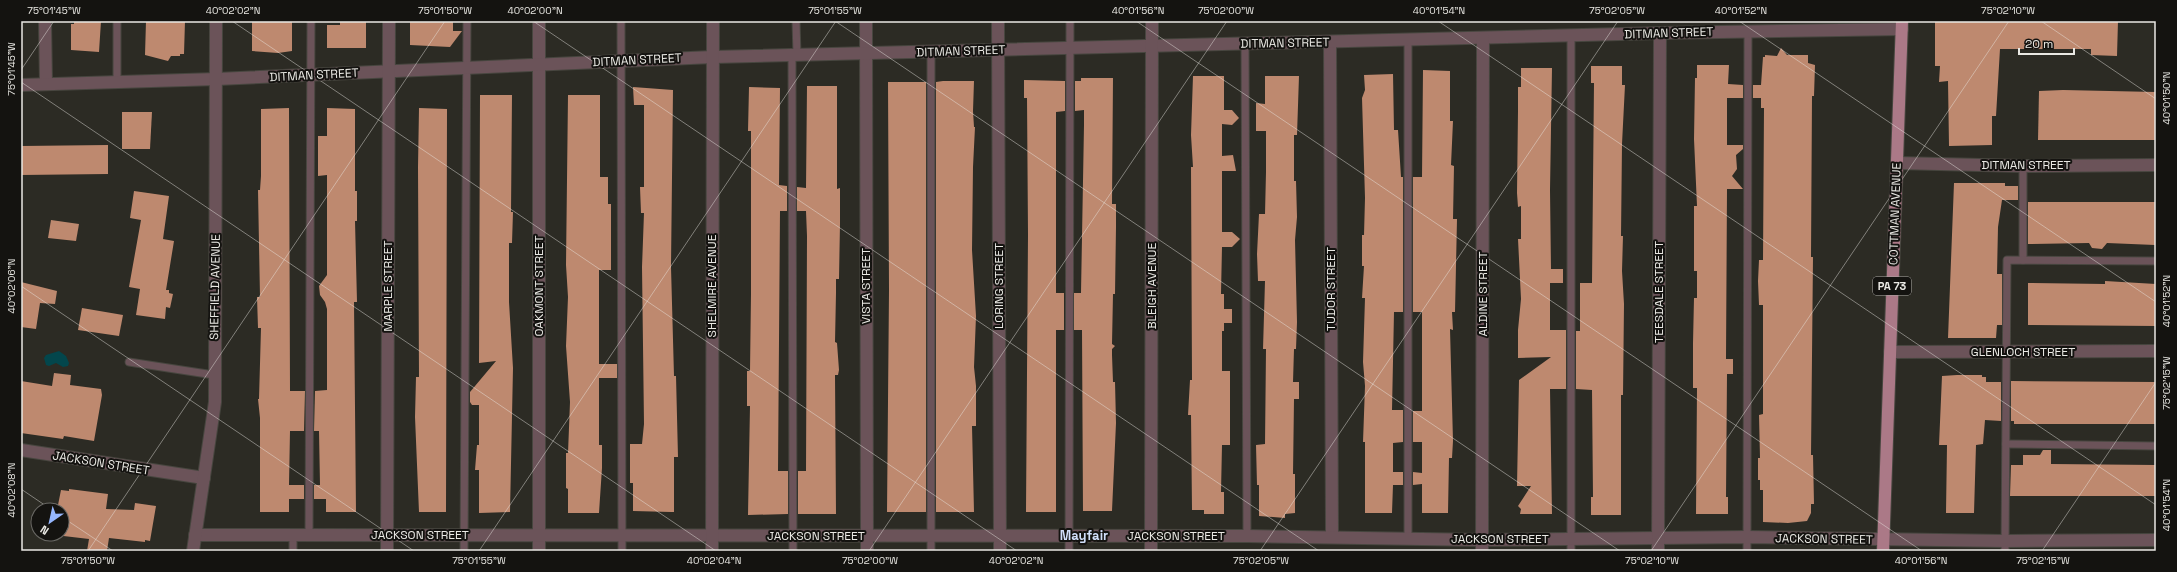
<svg xmlns="http://www.w3.org/2000/svg" width="2177" height="572" viewBox="0 0 2177 572" font-family="'Space Grotesk',sans-serif">
  <style>
    .water { fill: #03464c }
    .building { fill: #be896f }
    .lines { fill: none; stroke-linecap: round; stroke-linejoin: round }
    .service-casing { stroke: #47463f; stroke-width: 9 }
    .minor-casing { stroke: #47463f; stroke-width: 14 }
    .primary-casing { stroke: #47463f; stroke-width: 14 }
    .service { stroke: #6b5359; stroke-width: 7 }
    .minor { stroke: #6b5359; stroke-width: 12 }
    .primary { stroke: #ab7987; stroke-width: 12 }
    .ticks { fill: none; stroke: #eae9e4; stroke-width: 1; stroke-opacity: 0.45 }
    .labels { text-anchor: middle; dominant-baseline: central; stroke-width: 4; stroke-linejoin: round; paint-order: stroke }
    .shield { fill: #141310; stroke: #aaa9a4; stroke-width: 1 }
    .shield-label { font-size: 11px; font-weight: bold; fill: #eae9e4 }
    .street-label { font-size: 12px; fill: #eae9e4; stroke: #141310 }
    .neighbourhood-label { font-size: 13px; font-weight: bold; fill: #d1dffa; stroke: #141310 }
    .neatline { fill: none; stroke: #eae9e4; stroke-width: 1.5 }
    .ticks-label { font-size: 10px; text-anchor: middle; fill: #eae9e4 }
  </style>
  <rect width="100%" height="100%" fill="#2c2b24"/>
  <polygon class="water" points="59,351 66,356 69,363 68,366 63,367 56,363 49,366 46,365 44,358 46,355"/>
  <g class="building">
    <polygon points="74,21 101,21 99,52 71,50 71,24 74,24"/>
    <polygon points="146,21 185,21 184,54 180,54 180,56 171,56 168,61 145,55"/>
    <polygon points="252,21 292,21 292,51 278,53 252,51"/>
    <polygon points="340,21 366,21 366,48 327,48 327,25 340,25"/>
    <polygon points="410,21 453,21 453,31 462,31 450,47 410,45"/>
    <polygon points="1935,21 2118,21 2117,56 2091,55 2091,49 2000,49 1996,116 1992,116 1992,145 1949,146 1948,81 1939,82 1940,66 1935,66"/>
    <polygon points="1781,48 1787,55 1808,55 1808,63 1815,65 1814,96 1812,96 1811,257 1813,257 1811,455 1813,455 1814,504 1811,504 1811,513 1807,521 1788,523 1763,522 1763,490 1760,490 1760,480 1758,480 1758,458 1760,458 1759,415 1763,414 1763,305 1759,305 1758,281 1759,260 1763,260 1764,108 1761,108 1761,98 1753,98 1753,85 1761,85 1763,57 1765,57 1765,55 1777,56"/>
    <polygon points="1697,65 1729,65 1728,84 1743,85 1743,98 1727,98 1727,145 1743,145 1743,149 1736,155 1737,169 1732,176 1743,189 1727,189 1726,359 1733,359 1733,374 1727,374 1726,497 1728,497 1728,514 1696,514 1697,388 1693,388 1693,343 1694,298 1697,298 1697,271 1694,271 1694,206 1697,206 1694,139 1695,78 1697,78"/>
    <polygon points="1591,66 1622,66 1622,85 1625,85 1622,144 1621,236 1623,236 1622,271 1624,304 1623,395 1621,395 1621,515 1591,515 1591,497 1593,497 1592,390 1576,389 1576,331 1580,331 1580,283 1592,283 1594,83 1591,83"/>
    <polygon points="1521,68 1552,68 1550,190 1551,269 1563,269 1563,283 1550,283 1550,330 1566,330 1566,389 1550,389 1552,514 1520,514 1521,509 1518,506 1531,486 1517,486 1519,380 1551,357 1518,358 1518,330 1521,299 1518,239 1521,239 1521,206 1518,207 1517,193 1518,111 1518,87 1521,87"/>
    <polygon points="1423,70 1450,71 1450,121 1453,121 1451,165 1454,166 1453,219 1457,219 1455,312 1452,312 1453,330 1450,329 1453,441 1452,458 1449,458 1448,513 1422,513 1422,484 1413,485 1413,472 1422,473 1422,442 1413,442 1413,411 1422,411 1422,312 1413,312 1413,177 1422,177"/>
    <polygon points="1393,74 1394,130 1398,130 1401,177 1403,177 1403,312 1394,312 1392,410 1403,410 1403,442 1393,443 1393,472 1403,472 1403,485 1393,485 1392,513 1365,513 1365,442 1363,442 1365,386 1363,362 1365,298 1362,298 1364,266 1362,266 1362,235 1364,235 1365,198 1362,98 1365,90 1364,75"/>
    <polygon points="1193,76 1224,76 1224,110 1232,110 1239,118 1232,125 1222,124 1222,156 1233,155 1236,171 1222,171 1222,232 1232,232 1240,239 1232,247 1222,247 1221,294 1224,294 1224,309 1232,309 1232,323 1224,323 1224,331 1222,331 1222,371 1230,371 1230,445 1222,445 1221,492 1224,492 1224,514 1204,514 1204,510 1192,510 1191,415 1188,415 1190,380 1192,380 1191,167 1193,167 1191,135"/>
    <polygon points="1265,76 1299,76 1297,135 1294,135 1294,181 1296,181 1297,217 1295,240 1297,322 1296,349 1294,349 1293,382 1299,382 1299,399 1294,399 1293,474 1295,474 1295,513 1285,514 1285,518 1259,516 1259,485 1257,485 1256,445 1265,444 1266,349 1263,349 1265,281 1258,281 1257,254 1259,214 1265,214 1266,172 1266,131 1256,131 1256,103 1265,104"/>
    <polygon points="1081,78 1113,78 1112,204 1116,204 1116,227 1115,294 1113,294 1112,344 1115,346 1112,349 1112,355 1113,382 1115,382 1116,423 1112,511 1083,511 1082,330 1074,330 1074,293 1081,293 1084,125 1084,110 1075,111 1075,81 1081,81"/>
    <polygon points="1024,80 1065,81 1065,111 1056,112 1056,293 1064,293 1064,330 1056,330 1056,512 1026,512 1028,235 1027,98 1024,98"/>
    <polygon points="943,81 974,81 973,111 974,127 975,127 973,167 972,250 976,316 974,367 976,386 976,426 972,426 974,512 936,512 936,82"/>
    <polygon points="888,82 926,82 926,512 887,512 889,290"/>
    <polygon points="807,86 837,86 837,189 840,188 840,224 839,279 836,279 836,293 835,342 837,343 839,370 838,375 835,375 836,514 798,514 798,471 806,471 807,236 806,211 797,211 797,187 806,188"/>
    <polygon points="633,87 673,90 671,267 674,376 676,376 678,457 674,457 674,512 671,512 633,511 633,483 630,483 630,444 642,444 644,424 642,267 644,213 641,213 640,187 644,187 644,105 634,105"/>
    <polygon points="749,87 780,88 779,185 787,186 787,211 780,211 778,471 788,471 788,514 748,515 750,406 747,406 747,371 750,371 751,294 751,131 748,131"/>
    <polygon points="2063,90 2156,92 2156,140 2038,140 2039,91"/>
    <polygon points="480,95 512,95 511,212 513,212 512,243 509,243 509,302 513,368 510,512 479,513 479,470 475,470 477,445 479,445 479,405 472,405 470,402 470,392 496,361 479,363"/>
    <polygon points="568,95 600,95 600,177 608,177 608,204 611,204 611,270 599,270 599,364 617,364 617,378 599,378 599,445 602,445 602,468 599,513 568,513 568,489 566,488 566,453 568,453 570,402 566,346 568,297 566,265"/>
    <polygon points="289,108 290,391 305,391 304,431 290,431 289,485 304,485 304,499 289,499 289,512 260,512 260,418 258,399 259,399 261,328 258,328 257,297 260,297 258,190 260,190 261,176 261,109"/>
    <polygon points="327,108 355,109 355,191 357,191 357,221 355,221 357,302 354,302 356,512 326,512 326,499 314,499 314,485 320,485 319,431 314,431 315,391 327,390 327,309 325,302 320,295 319,286 327,275 327,175 318,176 318,136 327,136"/>
    <polygon points="419,108 447,109 447,111 446,512 419,512 415,417 416,377 419,377 418,167"/>
    <polygon points="122,112 152,112 150,149 122,149"/>
    <polygon points="108,145 108,174 21,175 21,146"/>
    <polygon points="1954,183 2005,183 2005,186 2018,186 2018,200 2002,200 1998,227 1997,274 2002,274 2002,325 1997,325 1996,338 1948,338"/>
    <polygon points="134,191 169,196 163,239 174,241 166,290 169,290 169,293 173,294 170,308 166,307 165,319 136,315 140,289 129,287 141,220 130,218"/>
    <polygon points="2028,202 2156,202 2155,245 2107,243 2102,249 2092,248 2089,243 2028,244"/>
    <polygon points="51,220 79,224 76,241 48,238"/>
    <polygon points="2105,281 2156,284 2156,326 2028,325 2028,283 2105,284"/>
    <polygon points="21,282 57,291 55,304 40,303 36,329 21,327"/>
    <polygon points="82,308 123,315 119,336 78,330"/>
    <polygon points="54,373 71,375 70,385 101,389 102,395 94,441 64,436 63,439 21,433 21,381 52,386"/>
    <polygon points="1957,375 1982,375 1982,377 1986,377 1986,382 2001,382 2001,421 1985,420 1983,444 1976,445 1974,513 1946,513 1947,445 1939,445 1942,376"/>
    <polygon points="2011,381 2156,382 2156,424 2014,424 2014,421 2011,421"/>
    <polygon points="2043,450 2051,450 2051,464 2156,465 2156,496 2010,496 2011,465 2023,465 2023,455 2040,455"/>
    <polygon points="69,489 108,494 106,509 134,510 135,503 156,506 150,541 145,540 145,542 109,538 107,551 87,551 89,539 55,535 62,534 62,510 57,510 61,490 69,491"/>
  </g>
  <g class="lines">
    <defs>
      <g id="service">
        <polyline points="117,21 117,82"/>
        <polyline points="621,21 622,551"/>
        <polyline points="796,21 797,55"/>
        <polyline points="1408,40 1408,540"/>
        <polyline points="1245,43 1247,536"/>
        <polyline points="931,52 931,551"/>
        <polyline points="792,55 793,551"/>
        <polyline points="2023,260 2023,166"/>
        <polyline points="129,362 214,375"/>
        <polyline points="2006,444 2156,446"/>
        <polyline points="293,535 293,551"/>
        <polyline points="309,535 311,21"/>
        <polyline points="464,551 467,21"/>
        <polyline points="1069,551 1070,21"/>
        <polyline points="1571,551 1571,36"/>
        <polyline points="1747,551 1748,31"/>
        <polyline points="2005,551 2007,260 2156,261"/>
      </g>
      <g id="minor">
        <polyline points="45,21 46,84"/>
        <polyline points="539,21 539,551"/>
        <polyline points="866,21 867,551"/>
        <polyline points="998,21 1000,551"/>
        <polyline points="1330,42 1332,537"/>
        <polyline points="21,85 217,79 713,57 1660,33 1902,29"/>
        <polyline points="1897,163 2023,166 2156,165"/>
        <polyline points="1890,352 2156,351"/>
        <polyline points="21,450 204,478"/>
        <polyline points="195,535 1247,536 1482,540 1747,537 2005,541 2156,540"/>
        <polyline points="193,551 215,402 216,21"/>
        <polyline points="387,551 389,21"/>
        <polyline points="712,551 713,21"/>
        <polyline points="1151,551 1152,21"/>
        <polyline points="1482,551 1483,38"/>
        <polyline points="1658,551 1660,33"/>
      </g>
      <polyline id="primary" points="1883,551 1902,21"/>
    </defs>
    <use href="#service" class="service-casing"/>
    <use href="#minor" class="minor-casing"/>
    <use href="#primary" class="primary-casing"/>
    <use href="#service" class="service"/>
    <use href="#minor" class="minor"/>
    <use href="#primary" class="primary"/>
  </g>
  <path class="ticks" d="M232,21L1017,551M533,21L1319,551M835,21L1620,551M1136,21L1922,551M1438,21L2156,505M1739,21L2156,302M2041,21L2156,99M21,70L54,21M21,82L716,551M21,286L414,551M21,489L52,510M62,517L113,551M88,551L445,21M479,551L836,21M869,551L1227,21M1260,551L1618,21M1651,551L2009,21M2042,551L2156,382"/>
  <g class="labels">
    <rect class="shield" x="1873" y="277" width="38" height="18" rx="3"/>
    <g class="shield-label">
      <text x="1892" y="286">PA 73</text>
    </g>
    <g class="street-label">
      <text transform="translate(1669 33) rotate(-2)">DITMAN STREET</text>
      <text transform="translate(1285 43) rotate(-1)">DITMAN STREET</text>
      <text transform="translate(961 51) rotate(-2)">DITMAN STREET</text>
      <text transform="translate(637 60) rotate(-3)">DITMAN STREET</text>
      <text transform="translate(314 75) rotate(-3)">DITMAN STREET</text>
      <text x="2026" y="165">DITMAN STREET</text>
      <text transform="translate(1895 214) rotate(-88)">COTTMAN AVENUE</text>
      <text transform="translate(388 286) rotate(-90)">MARPLE STREET</text>
      <text transform="translate(539 286) rotate(-90)">OAKMONT STREET</text>
      <text transform="translate(712 286) rotate(-90)">SHELMIRE AVENUE</text>
      <text transform="translate(866 286) rotate(-90)">VISTA STREET</text>
      <text transform="translate(999 286) rotate(-90)">LORING STREET</text>
      <text transform="translate(1152 286) rotate(-90)">BLEIGH AVENUE</text>
      <text transform="translate(215 287) rotate(-89)">SHEFFIELD AVENUE</text>
      <text transform="translate(1331 289) rotate(-90)">TUDOR STREET</text>
      <text transform="translate(1659 292) rotate(-90)">TEESDALE STREET</text>
      <text transform="translate(1483 294) rotate(-90)">ALDINE STREET</text>
      <text x="2023" y="352">GLENLOCH STREET</text>
      <text transform="translate(101 463) rotate(9)">JACKSON STREET</text>
      <text x="420" y="535">JACKSON STREET</text>
      <text x="816" y="536">JACKSON STREET</text>
      <text x="1176" y="536">JACKSON STREET</text>
      <text x="1500" y="539">JACKSON STREET</text>
      <text transform="translate(1824 539) rotate(1)">JACKSON STREET</text>
    </g>
    <g class="neighbourhood-label">
      <text x="1084" y="535">Mayfair</text>
    </g>
  </g>
  <rect width="2177" height="572" fill="none" stroke="#141310" stroke-width="44"/>
  <g transform="translate(50 522) rotate(214)"><circle r="19" fill="#141310" stroke="#6a6965"/>
  <path d="M0-3L7 15L0 10L-7 15Z" fill="#95b6fd"/>
  <text y="-6" font-size="11" font-weight="bold" text-anchor="middle" fill="#eae9e4">N</text>
  </g>
  <path d="M2019 48v6h55v-6" fill="none" stroke="#eae9e4" stroke-width="2"/>
  <text x="2025" y="48" font-size="12" fill="#eae9e4" stroke="#141310" stroke-width="3" paint-order="stroke">20 m</text>
  <rect x="22" y="22" width="2133" height="528" class="neatline"/>
  <g class="ticks-label">
    <text x="54" y="14">75°01'45"W</text>
    <text x="233" y="14">40°02'02"N</text>
    <text x="445" y="14">75°01'50"W</text>
    <text x="535" y="14">40°02'00"N</text>
    <text x="835" y="14">75°01'55"W</text>
    <text x="1138" y="14">40°01'56"N</text>
    <text x="1226" y="14">75°02'00"W</text>
    <text x="1439" y="14">40°01'54"N</text>
    <text x="1617" y="14">75°02'05"W</text>
    <text x="1741" y="14">40°01'52"N</text>
    <text x="2008" y="14">75°02'10"W</text>
    <text transform="translate(11 69) rotate(-90)" y="4">75°01'45"W</text>
    <text transform="translate(2166 98) rotate(-90)" y="4">40°01'50"N</text>
    <text transform="translate(11 286) rotate(-90)" y="4">40°02'06"N</text>
    <text transform="translate(2166 301) rotate(-90)" y="4">40°01'52"N</text>
    <text transform="translate(2166 383) rotate(-90)" y="4">75°02'15"W</text>
    <text transform="translate(11 490) rotate(-90)" y="4">40°02'08"N</text>
    <text transform="translate(2166 505) rotate(-90)" y="4">40°01'54"N</text>
    <text x="88" y="564">75°01'50"W</text>
    <text x="479" y="564">75°01'55"W</text>
    <text x="714" y="564">40°02'04"N</text>
    <text x="870" y="564">75°02'00"W</text>
    <text x="1016" y="564">40°02'02"N</text>
    <text x="1261" y="564">75°02'05"W</text>
    <text x="1652" y="564">75°02'10"W</text>
    <text x="1921" y="564">40°01'56"N</text>
    <text x="2043" y="564">75°02'15"W</text>
  </g>
</svg>
